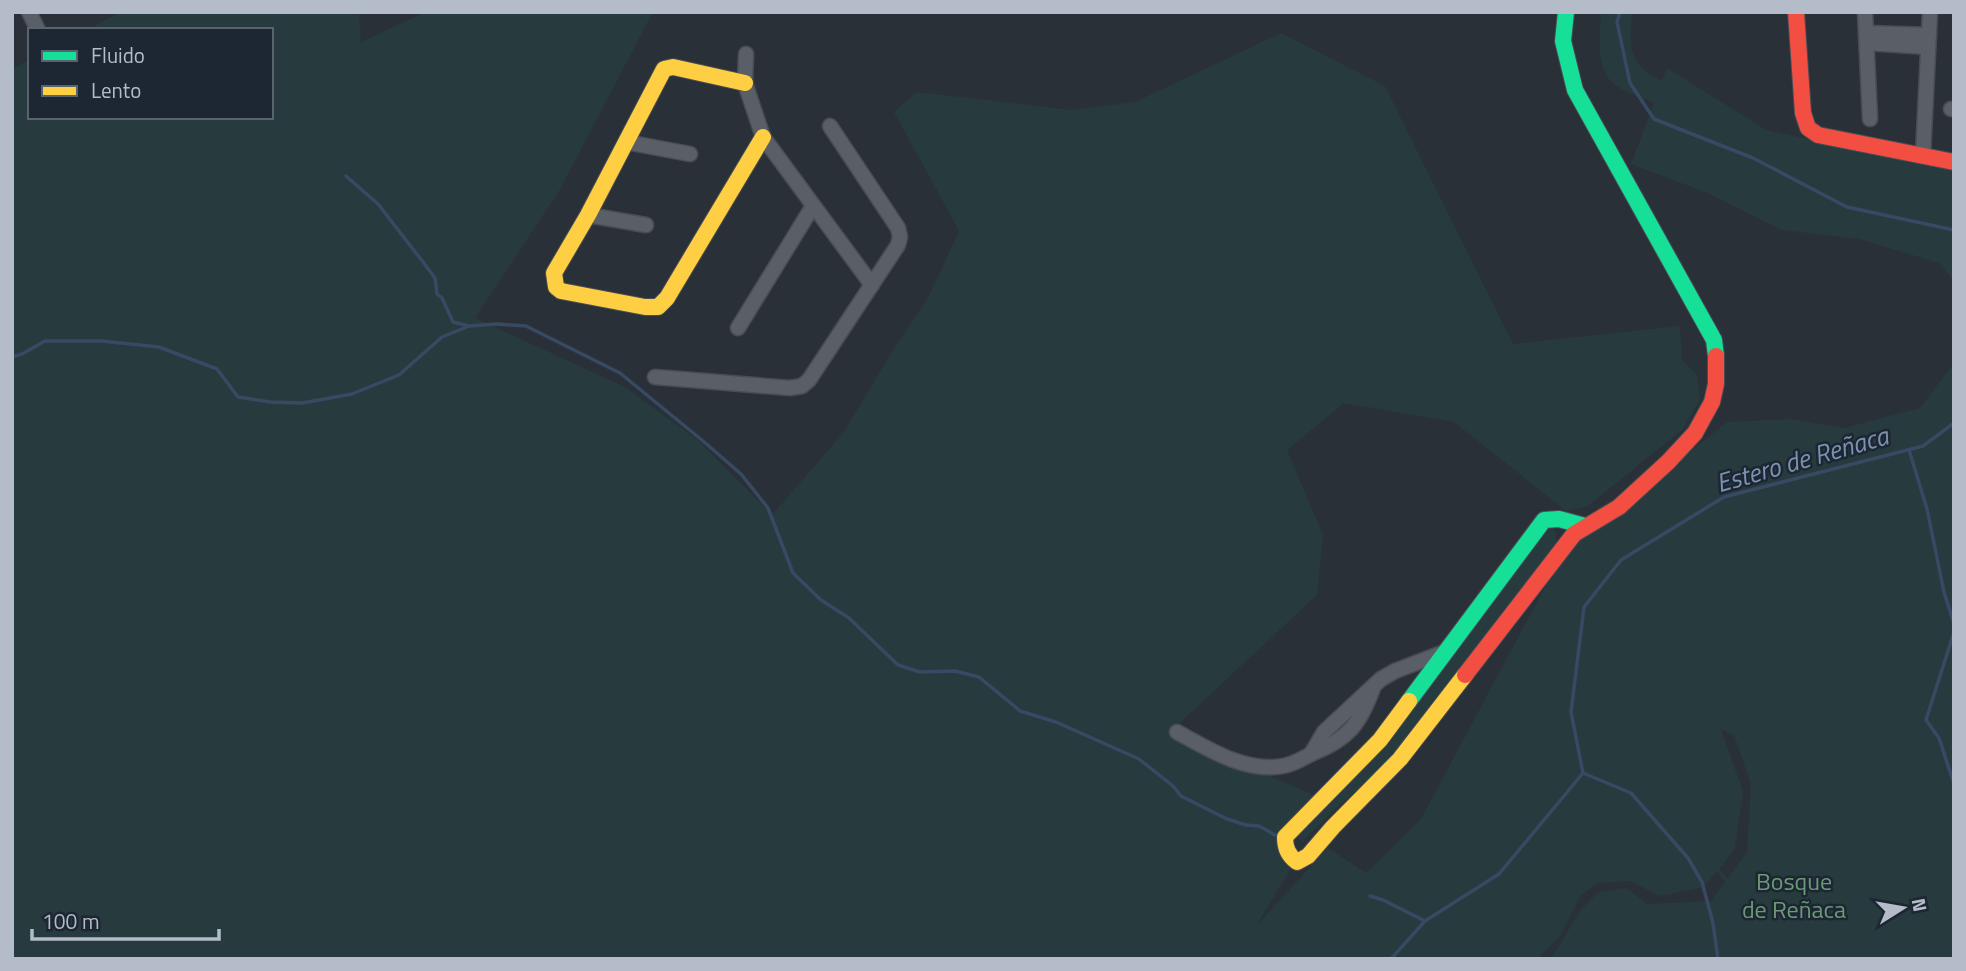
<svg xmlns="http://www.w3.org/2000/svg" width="1966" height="971" viewBox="0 0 1966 971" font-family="'Titillium Web',sans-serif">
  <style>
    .green { fill: #273a3e; fill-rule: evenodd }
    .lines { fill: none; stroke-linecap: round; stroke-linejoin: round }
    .stream { stroke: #384963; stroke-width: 3.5 }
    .street-casing { stroke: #484c53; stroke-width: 17 }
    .fast-casing { stroke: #484c53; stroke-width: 18 }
    .slow-casing { stroke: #484c53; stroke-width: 18 }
    .jam-casing { stroke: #484c53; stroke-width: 18 }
    .street { stroke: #5a5e66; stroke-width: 14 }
    .fast { stroke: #16e098; stroke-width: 16 }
    .slow { stroke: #ffcf43; stroke-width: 16 }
    .jam { stroke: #f24e42; stroke-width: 16 }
    .labels { text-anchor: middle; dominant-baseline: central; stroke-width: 5; stroke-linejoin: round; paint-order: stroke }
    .park-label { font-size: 24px; fill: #6b9a76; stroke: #1d2633 }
    .water-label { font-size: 26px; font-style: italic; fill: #7c92b1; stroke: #1d2633 }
  </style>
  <rect width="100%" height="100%" fill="#2a3038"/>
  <g class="green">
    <path d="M120,12H359L361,42L425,12H653L559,191L475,318L625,387L699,441L772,515L843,433L892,352L928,298L959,231L894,112L917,92L1071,110L1135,102L1281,33L1385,86L1513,344L1680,326L1682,360L1697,375L1700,400L1682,430L1588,506L1566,511L1454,422L1344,403L1287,450L1323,535L1317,595L1168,734L1317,796L1278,844L1290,870L1256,926L1328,848L1366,873L1421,819L1562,555L1727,422L1789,419L1844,428L1920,408L1954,363V959H1551L1580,911L1599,892L1627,888L1647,904L1711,901L1725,882L1717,871L1704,887L1659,896L1631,881L1597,883L1581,895L1559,938L1537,959H12V69L30,60V117H271V30H87ZM1721,730L1734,735L1751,784L1747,852L1727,879L1719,869L1735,848L1743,791Z"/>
    <path d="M1601,12H1632C1630,49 1627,63 1662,81L1667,68L1766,130L1923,163L1954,171V281L1939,263L1859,239L1782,230L1710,194L1631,164L1654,103C1641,97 1624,93 1613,83C1595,68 1600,33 1601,12Z"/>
    <polygon points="1551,527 1556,533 1556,543 1396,756 1335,809 1303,841 1299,839 1298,834"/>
  </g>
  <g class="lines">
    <g class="stream">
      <polyline points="1620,12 1617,22 1630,83 1654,119 1753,158 1847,207 1954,230"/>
      <polyline points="346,176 378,204 423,262 435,278 437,294 442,298 453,322 469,326"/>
      <polyline points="12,357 22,354 45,341 101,341 159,347 217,369 238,397 270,402 302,403 352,394 399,375 442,337 469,326 497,324 526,326 620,373 703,441 741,474 768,508 793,573 821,600 849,618 898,665 920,672 955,671 979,677 1020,711 1056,722 1139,759 1173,786 1181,796 1227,819 1246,825 1259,826 1275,835"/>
      <polyline points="1909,450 1927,509 1944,592 1954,624"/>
      <polyline points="1954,632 1926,720 1939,738 1954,784"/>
      <polyline points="1583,773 1631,793 1688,858 1702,882 1713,923 1718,959"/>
      <polyline points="1370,896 1383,900 1425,921"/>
      <polyline points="1391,959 1425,921 1499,874 1583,773 1571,712 1584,607 1621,560 1724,497 1923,446 1954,423"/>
    </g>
    <defs>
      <g id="street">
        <polyline points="29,12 38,30"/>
        <polyline points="1865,12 1870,119"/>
        <polyline points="1866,33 1929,35"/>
        <polyline points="1867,43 1928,47"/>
        <polyline points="746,54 745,83 763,137 872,285"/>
        <polyline points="1951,109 1954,109"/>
        <polyline points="626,142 690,154"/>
        <polyline points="1923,155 1930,12"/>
        <polyline points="588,215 646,225"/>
        <polyline points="738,328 813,206"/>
        <polyline points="655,377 790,388 802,386 809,380 898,245 900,237 898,228 830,126"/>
        <path d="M1177,732C1208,749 1246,773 1283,766C1295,764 1303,758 1313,753C1348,739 1360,724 1373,688"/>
        <polyline points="1311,754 1324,732 1381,679 1395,671 1442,653"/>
      </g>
      <g id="fast">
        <polyline points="1566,12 1563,41 1575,90 1714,340 1716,356"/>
        <polyline points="1409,701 1544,520 1559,519 1585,526"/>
      </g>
      <g id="slow">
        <polyline points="745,83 673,67 664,69 588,215 554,273 556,287 561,291 645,307 658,307 667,298 763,137"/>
        <path d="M1409,701L1380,740L1285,837C1285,848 1288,855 1297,862L1308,856L1333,827L1400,759L1465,675"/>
      </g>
      <g id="jam">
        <polyline points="1796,12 1803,113 1808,128 1818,135 1954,162"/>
        <polyline points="1465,675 1574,534 1619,507 1668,462 1695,433 1712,402 1716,384 1716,356"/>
      </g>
    </defs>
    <use href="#street" class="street-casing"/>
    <use href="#fast" class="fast-casing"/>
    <use href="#slow" class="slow-casing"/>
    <use href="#jam" class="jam-casing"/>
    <use href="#street" class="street"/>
    <use href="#fast" class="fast"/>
    <use href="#slow" class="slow"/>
    <use href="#jam" class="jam"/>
  </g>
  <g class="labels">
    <g class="park-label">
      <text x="1794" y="881">Bosque<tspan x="1794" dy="28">de Reñaca</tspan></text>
    </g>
    <g class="water-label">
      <text transform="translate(1802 459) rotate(-16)">Estero de Reñaca</text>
    </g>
  </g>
  <rect width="1966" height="971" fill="none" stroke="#b4bcc9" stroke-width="28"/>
  <rect x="28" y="28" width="245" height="91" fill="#1d2633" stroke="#59626f" stroke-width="2"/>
  <rect x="42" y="51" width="35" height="10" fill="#16e098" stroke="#59626f" stroke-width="2"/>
  <text x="91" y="63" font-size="21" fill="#b4bcc9">Fluido</text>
  <rect x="42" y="86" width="35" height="10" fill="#ffcf43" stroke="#59626f" stroke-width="2"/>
  <text x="91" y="98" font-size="21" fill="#b4bcc9">Lento</text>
  <g transform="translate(1903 908) rotate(79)" stroke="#1d2633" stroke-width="5" paint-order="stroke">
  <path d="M0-5L12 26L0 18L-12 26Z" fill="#b4bcc9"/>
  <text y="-10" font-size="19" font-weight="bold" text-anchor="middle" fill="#b4bcc9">N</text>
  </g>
  <path d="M32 929v10h187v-10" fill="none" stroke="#b4bcc9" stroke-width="3.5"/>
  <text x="42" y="929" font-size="21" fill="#b4bcc9" stroke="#1d2633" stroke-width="5" paint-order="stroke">100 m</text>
</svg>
